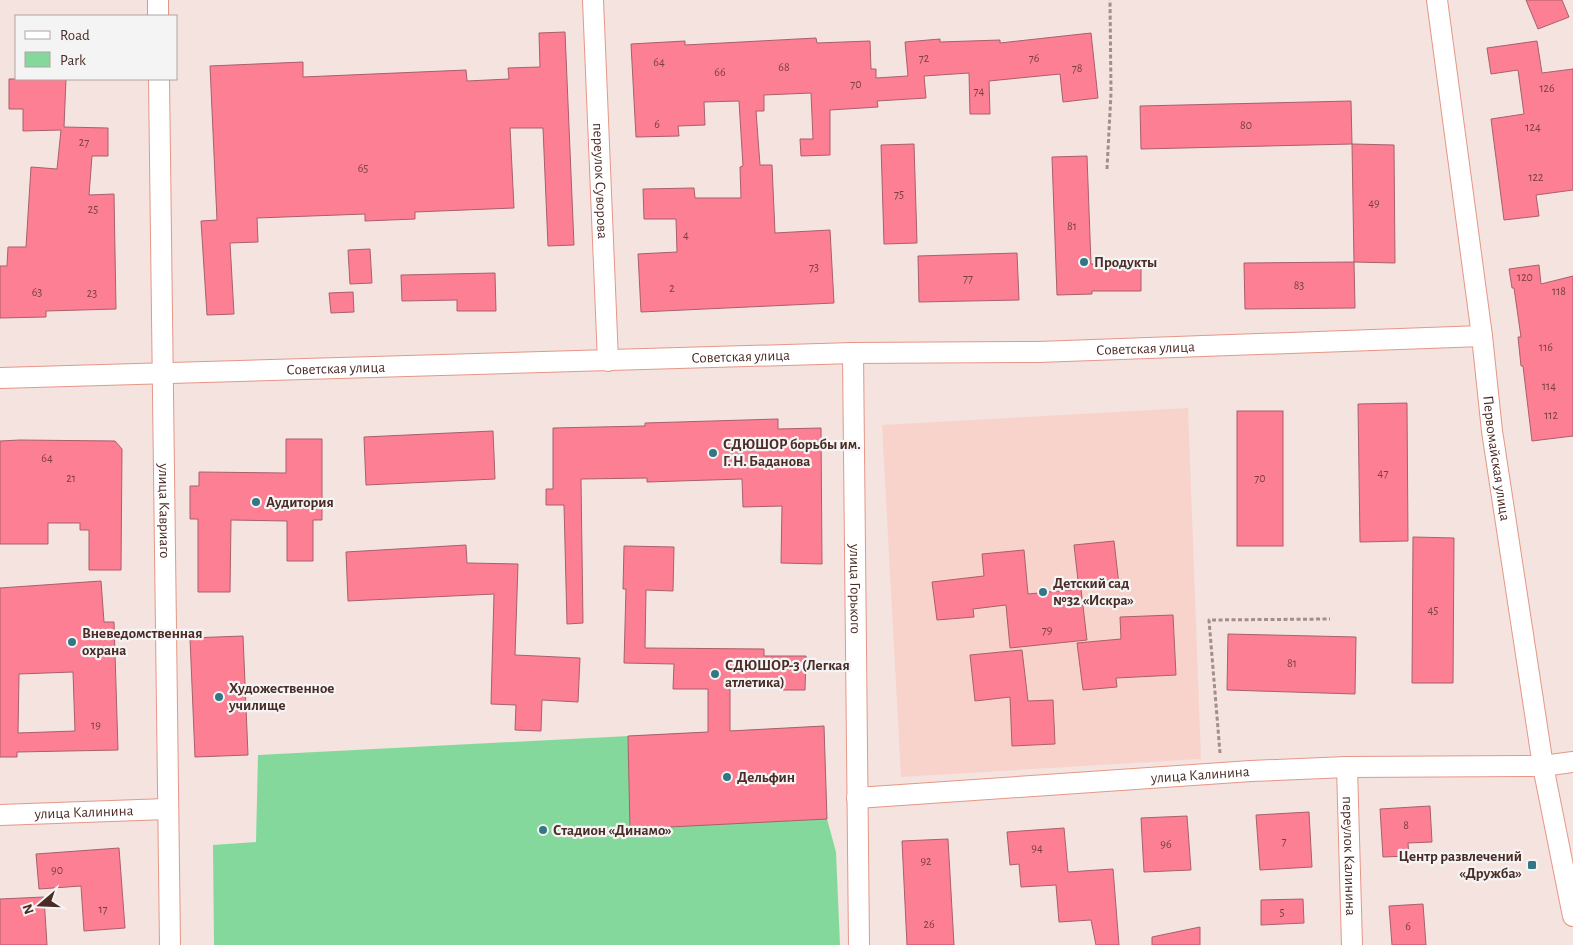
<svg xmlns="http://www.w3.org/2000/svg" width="1573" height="945" viewBox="0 0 1573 945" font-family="'Alegreya Sans',sans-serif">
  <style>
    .built { fill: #f8d3cb }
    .green { fill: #85d89b }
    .building { fill: #fd7f93; stroke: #aa5f6a; fill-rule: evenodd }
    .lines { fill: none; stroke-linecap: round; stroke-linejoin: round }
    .street-casing { stroke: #e59787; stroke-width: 22 }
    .path { stroke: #a58d88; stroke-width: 3; stroke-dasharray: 4 2.5; stroke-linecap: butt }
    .street { stroke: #fff; stroke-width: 20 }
    .poi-dot { fill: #317784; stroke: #f4f4f4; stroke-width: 2 }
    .labels { text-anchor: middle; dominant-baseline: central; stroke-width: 4.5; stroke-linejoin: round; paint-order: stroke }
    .number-label { font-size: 12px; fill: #784040 }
    .street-label { font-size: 15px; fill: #4b2b25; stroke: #f4f4f4 }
    .poi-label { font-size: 15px; font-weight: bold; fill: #4b2b25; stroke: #f4f4f4; text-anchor: start }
  </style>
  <rect width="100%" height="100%" fill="#f4e3df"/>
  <polygon class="built" points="1188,408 1201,759 901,777 882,425"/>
  <polygon class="green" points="824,726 827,819 836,852 840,945 214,945 213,845 256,842 258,755"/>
  <g class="building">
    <polygon points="1526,0 1562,0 1569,17 1538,29"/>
    <polygon points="565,32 574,245 548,246 543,128 510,128 514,208 415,212 415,219 365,221 365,214 257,218 258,242 230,243 234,314 207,315 201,221 217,220 210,66 303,62 303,77 466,70 467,81 509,79 508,68 540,67 539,33"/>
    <polygon points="1091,33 1098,98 1063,102 1060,74 989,81 990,114 970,114 969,73 924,76 926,98 877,101 878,107 830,110 830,155 801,156 800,139 813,139 811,93 764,95 764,111 756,111 760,165 772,165 775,233 830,230 834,303 641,312 638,254 677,252 676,219 644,219 643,189 694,188 695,198 741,198 740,167 743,166 739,101 704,102 705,125 678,126 679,136 636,137 631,44 685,41 685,45 816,38 817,43 870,41 871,69 876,69 876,78 908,76 905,42 940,39 940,42 1000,40 1000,43"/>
    <polygon points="1537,41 1542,73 1573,69 1573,190 1536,195 1539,216 1504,220 1491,119 1524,114 1518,70 1491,74 1487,48"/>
    <polygon points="9,79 66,79 64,127 108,128 108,156 92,156 89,195 114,194 116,309 46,311 46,317 0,318 0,266 7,266 8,247 26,247 31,167 57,169 61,130 23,131 23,109 9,109"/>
    <polygon points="1351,101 1352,144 1141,149 1140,106"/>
    <polygon points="914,144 917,243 884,244 881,145"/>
    <polygon points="1352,144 1394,145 1395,263 1354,262"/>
    <polygon points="1087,156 1091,264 1141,263 1141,291 1092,291 1092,294 1057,295 1052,157"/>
    <polygon points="370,249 372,283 350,284 348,250"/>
    <polygon points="1017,253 1019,300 919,302 918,256"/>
    <polygon points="1354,262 1355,308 1245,309 1244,263"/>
    <polygon points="1539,265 1541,284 1573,276 1573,436 1532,441 1523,366 1521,366 1518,337 1521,337 1514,288 1512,288 1509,269"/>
    <polygon points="495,273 496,311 457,311 457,300 402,301 401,275"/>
    <polygon points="353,292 354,312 331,313 329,293"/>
    <polygon points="1407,403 1408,541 1360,542 1358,404"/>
    <rect x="1237" y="411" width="46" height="135"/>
    <polygon points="778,419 778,429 821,428 822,564 781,563 782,506 743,507 742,479 647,482 647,478 581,479 583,623 567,624 564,505 546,505 546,489 553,489 553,428 645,426 645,423"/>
    <polygon points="493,431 495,479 366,485 364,437"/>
    <polygon points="286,439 322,439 322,520 313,520 313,561 287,561 287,521 231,520 230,592 198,592 198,519 190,519 190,486 199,486 199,472 286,473"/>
    <polygon points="20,440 115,441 122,449 121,570 89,570 89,530 80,530 80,523 48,523 48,544 0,544 0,441"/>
    <polygon points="1413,537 1454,538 1453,683 1412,683"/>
    <polygon points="1114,541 1119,585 1081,589 1087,640 1010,648 1006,605 973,609 974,617 937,620 932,582 984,576 982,554 1024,550 1028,594 1079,589 1074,545"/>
    <polygon points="466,545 467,563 518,564 515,655 580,658 578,702 542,700 541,731 515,730 516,705 491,704 494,594 348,601 346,552"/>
    <polygon points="624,546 674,547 673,591 646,590 645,648 764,649 764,656 806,656 805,690 783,690 783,684 730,684 730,731 824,726 827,819 630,829 628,736 708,732 708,689 673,689 674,664 624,663 626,589 623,589"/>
    <path d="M101,581L104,622H114L118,750L17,752V757H0V588ZM73,672L75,731L18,733L19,674Z"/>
    <polygon points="1173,615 1176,675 1116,678 1117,687 1083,690 1077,643 1121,639 1120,617"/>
    <polygon points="1228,634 1356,637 1355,694 1227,690"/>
    <polygon points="243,636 248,755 195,757 190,638"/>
    <polygon points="1022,650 1028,701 1053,700 1055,744 1012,746 1010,697 975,701 970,655"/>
    <polygon points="1430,806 1432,842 1408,843 1409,856 1383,857 1380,809"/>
    <polygon points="1309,812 1312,867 1260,870 1256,815"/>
    <polygon points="1187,816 1191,870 1144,872 1141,818"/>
    <polygon points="1064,828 1068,872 1113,869 1119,945 1096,945 1091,920 1059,922 1056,885 1021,887 1019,864 1010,865 1007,832"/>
    <polygon points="948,839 954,945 907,945 902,841"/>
    <polygon points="119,848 125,928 84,931 81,886 39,889 36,854"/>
    <polygon points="44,897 47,945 0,945 0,899"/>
    <polygon points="1303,899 1304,923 1261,925 1261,900"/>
    <polygon points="1423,904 1426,945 1392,945 1389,906"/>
    <polygon points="1200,927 1200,945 1152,945 1152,937"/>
  </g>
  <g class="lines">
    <defs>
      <g id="street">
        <polyline points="158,0 158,16"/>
        <path id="s1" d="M593,0L608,361"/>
        <path id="s2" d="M1437,0L1482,336L1492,431L1543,766L1573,916"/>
        <path id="s3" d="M159,79L170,945"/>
        <path id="s4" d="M853,353L859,945"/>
        <path id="s5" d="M0,378L853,353L1038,352L1482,336"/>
        <path id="s6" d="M1347,767L1352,945"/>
        <path id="s7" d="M857,798L1251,771L1347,767L1543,766L1573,762"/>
        <path id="s8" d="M0,815L167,809"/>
      </g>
    </defs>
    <use href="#street" class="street-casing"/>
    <g class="path">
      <polyline points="1107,169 1111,93 1110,0"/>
      <polyline points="1220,753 1209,620 1330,619"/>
    </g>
    <use href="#street" class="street"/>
  </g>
  <g class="poi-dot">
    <circle cx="1084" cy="262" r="5"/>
    <circle cx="713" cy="453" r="5"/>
    <circle cx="256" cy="502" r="5"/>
    <circle cx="1043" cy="592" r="5"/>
    <circle cx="72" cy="642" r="5"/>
    <circle cx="715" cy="674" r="5"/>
    <circle cx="219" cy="697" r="5"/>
    <circle cx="727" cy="777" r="5"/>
    <circle cx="543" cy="830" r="5"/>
    <rect x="1527" y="860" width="10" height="10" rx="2.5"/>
  </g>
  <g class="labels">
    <g class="number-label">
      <text x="924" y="58">72</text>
      <text x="1034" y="58">76</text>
      <text x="659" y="62">64</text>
      <text x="784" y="67">68</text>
      <text x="1077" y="68">78</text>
      <text x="720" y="72">66</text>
      <text x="856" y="84">70</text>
      <text x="1547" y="88">126</text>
      <text x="979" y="91">74</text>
      <text x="657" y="124">6</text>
      <text x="1246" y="125">80</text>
      <text x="1533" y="127">124</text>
      <text x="84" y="142">27</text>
      <text x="363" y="168">65</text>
      <text x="1536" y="177">122</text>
      <text x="899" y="194">75</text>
      <text x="1374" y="203">49</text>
      <text x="93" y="209">25</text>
      <text x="1072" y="226">81</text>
      <text x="686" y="235">4</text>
      <text x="814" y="267">73</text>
      <text x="1525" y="277">120</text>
      <text x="968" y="278">77</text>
      <text x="1299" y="285">83</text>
      <text x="672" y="288">2</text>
      <text x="1559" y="291">118</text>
      <text x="37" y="292">63</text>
      <text x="92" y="293">23</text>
      <text x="1546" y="347">116</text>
      <text x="1549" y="386">114</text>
      <text x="1551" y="415">112</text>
      <text x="47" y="458">64</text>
      <text x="1383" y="473">47</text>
      <text x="71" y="478">21</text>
      <text x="1260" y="478">70</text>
      <text x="1433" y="610">45</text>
      <text x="1047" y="630">79</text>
      <text x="1292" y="663">81</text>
      <text x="96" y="725">19</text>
      <text x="1406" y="825">8</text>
      <text x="1284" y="841">7</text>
      <text x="1166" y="844">96</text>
      <text x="1037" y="848">94</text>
      <text x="926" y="861">92</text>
      <text x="57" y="870">90</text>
      <text x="103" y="909">17</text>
      <text x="1282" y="912">5</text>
      <text x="929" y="924">26</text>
      <text x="1408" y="926">6</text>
    </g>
    <g class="street-label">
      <text stroke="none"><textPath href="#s1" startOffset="181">переулок Суворова</textPath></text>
      <text stroke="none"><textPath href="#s5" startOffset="1146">Советская улица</textPath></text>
      <text stroke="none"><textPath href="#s5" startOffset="741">Советская улица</textPath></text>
      <text stroke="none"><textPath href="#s5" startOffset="336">Советская улица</textPath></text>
      <text stroke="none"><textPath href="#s2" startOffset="462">Первомайская улица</textPath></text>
      <text stroke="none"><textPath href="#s3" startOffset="432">улица Кавриаго</textPath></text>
      <text stroke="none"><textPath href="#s4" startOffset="236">улица Горького</textPath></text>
      <text stroke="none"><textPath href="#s7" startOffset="344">улица Калинина</textPath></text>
      <text stroke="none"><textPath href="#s8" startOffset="84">улица Калинина</textPath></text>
      <text stroke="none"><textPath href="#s6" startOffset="89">переулок Калинина</textPath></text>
    </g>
    <g class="poi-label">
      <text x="1094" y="262">Продукты</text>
      <text x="723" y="444">СДЮШОР борьбы им.<tspan x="723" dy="17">Г. Н. Баданова</tspan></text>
      <text x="266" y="502">Аудитория</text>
      <text x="1053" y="583">Детский сад<tspan x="1053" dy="17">№32 «Искра»</tspan></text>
      <text x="82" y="633">Вневедомственная<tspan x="82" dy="17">охрана</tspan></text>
      <text x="725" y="665">СДЮШОР-3 (Легкая<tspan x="725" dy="17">атлетика)</tspan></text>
      <text x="229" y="688">Художественное<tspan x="229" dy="17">училище</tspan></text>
      <text x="737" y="777">Дельфин</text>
      <text x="553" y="830">Стадион «Динамо»</text>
      <text x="1522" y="856" text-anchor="end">Центр развлечений<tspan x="1522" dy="17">«Дружба»</tspan></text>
    </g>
  </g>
  <rect x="15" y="15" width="162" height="65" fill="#f4f4f4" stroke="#b0a4a1"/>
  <rect x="25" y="31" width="25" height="8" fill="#ffffff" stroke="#b0a4a1"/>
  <text x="60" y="40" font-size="15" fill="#4b2b25">Road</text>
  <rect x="25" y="52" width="25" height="15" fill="#85d89b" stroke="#b0a4a1"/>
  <text x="60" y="65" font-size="15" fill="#4b2b25">Park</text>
  <g transform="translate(40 905) rotate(251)" stroke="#f4f4f4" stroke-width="4" paint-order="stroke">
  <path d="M0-4L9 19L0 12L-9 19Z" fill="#4b2b25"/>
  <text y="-8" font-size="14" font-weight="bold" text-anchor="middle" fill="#4b2b25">N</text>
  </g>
</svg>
